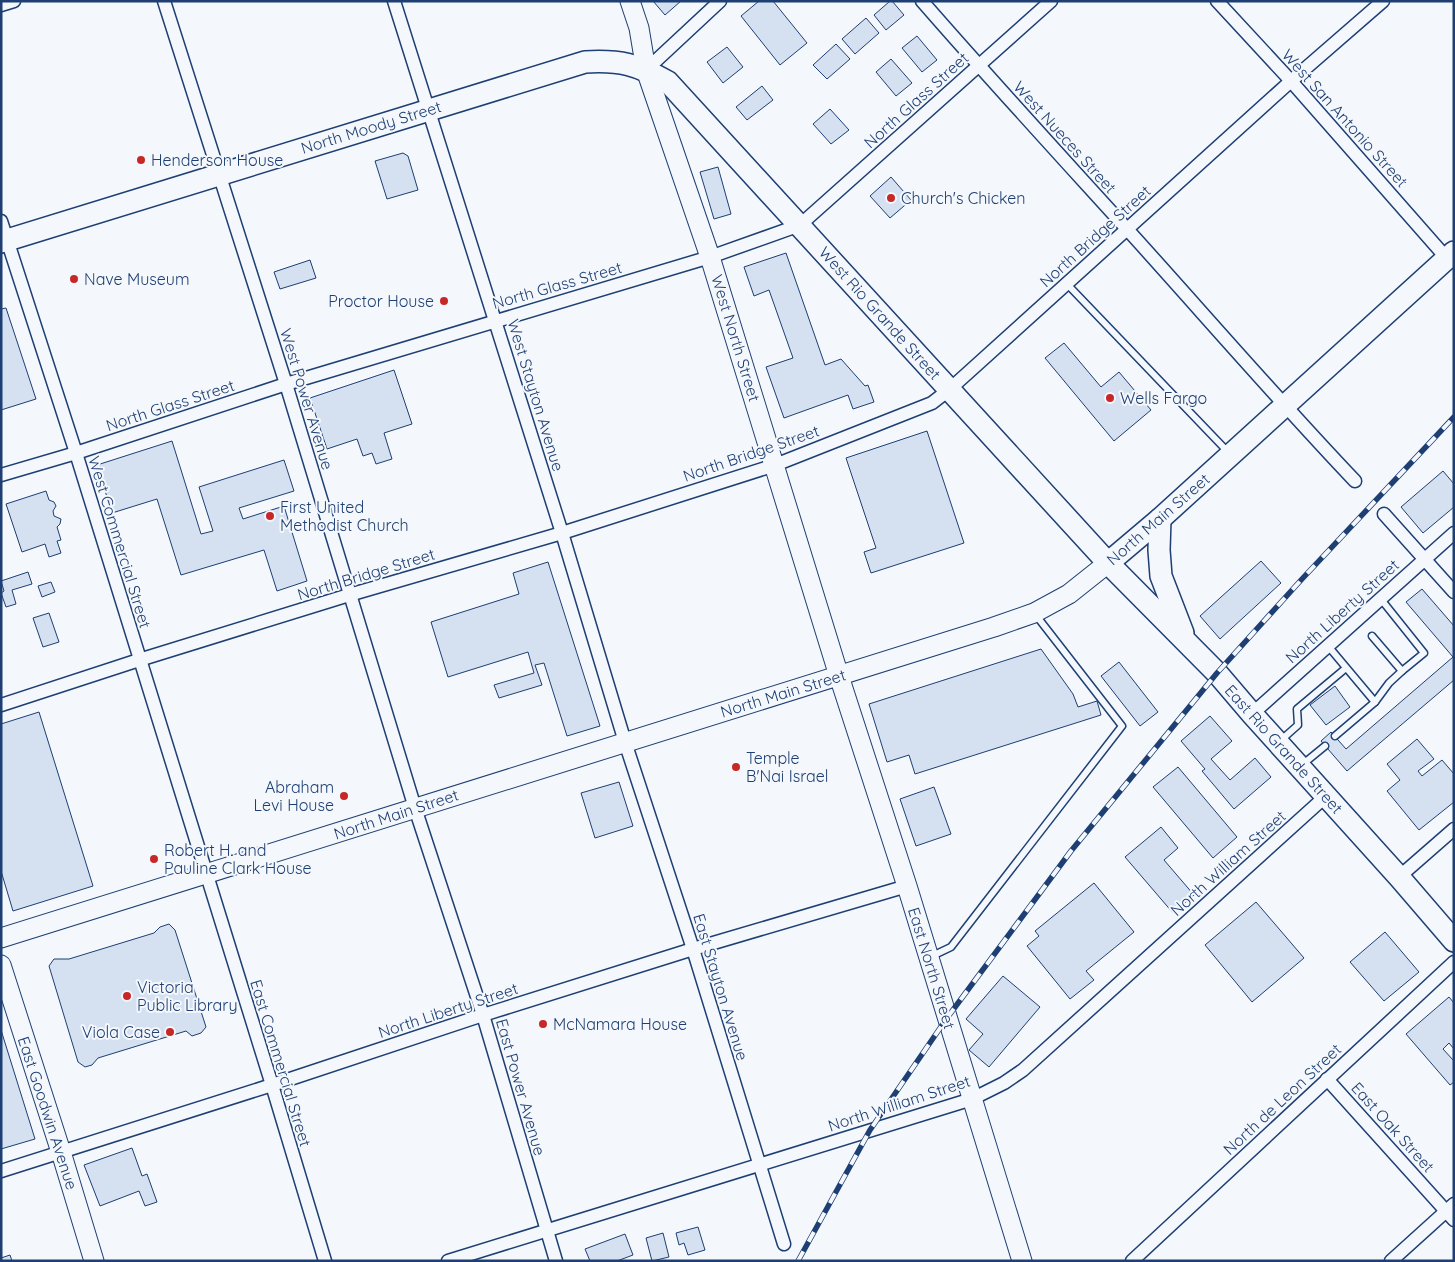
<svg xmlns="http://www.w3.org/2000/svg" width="1455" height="1262" viewBox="0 0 1455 1262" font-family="Quicksand,sans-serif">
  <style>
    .building { fill: #d5e0f0; stroke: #1d3f73 }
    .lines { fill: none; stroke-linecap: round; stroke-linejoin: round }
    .lane-casing { stroke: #1d3f73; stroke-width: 9 }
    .street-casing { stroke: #1d3f73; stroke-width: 15 }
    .secondary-casing { stroke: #1d3f73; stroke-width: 21 }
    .primary-casing { stroke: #1d3f73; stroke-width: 24 }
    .lane { stroke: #f4f7fb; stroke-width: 6 }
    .street { stroke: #f4f7fb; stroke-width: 12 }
    .secondary { stroke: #f4f7fb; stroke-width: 19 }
    .primary { stroke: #f4f7fb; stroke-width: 21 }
    .rail-casing { stroke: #1d3f73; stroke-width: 5.5 }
    .rail { stroke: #f4f7fb; stroke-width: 4; stroke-dasharray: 11; stroke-linecap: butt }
    .poi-dot { fill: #c62828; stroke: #f4f7fb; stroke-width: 2 }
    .labels { text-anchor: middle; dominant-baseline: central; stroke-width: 4; stroke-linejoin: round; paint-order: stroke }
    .street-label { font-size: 16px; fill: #1d3f73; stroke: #f4f7fb }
    .poi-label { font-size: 16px; fill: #1d3f73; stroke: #f4f7fb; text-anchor: start }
  </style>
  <rect width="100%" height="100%" fill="#f4f7fb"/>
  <g class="building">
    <polygon points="653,1 681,1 665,15"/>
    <polygon points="759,1 773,1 807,43 780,65 741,16"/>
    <polygon points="890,1 892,1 904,15 886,30 874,15"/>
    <polygon points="866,18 879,33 855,54 842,39"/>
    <polygon points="917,36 937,60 922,72 902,48"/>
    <polygon points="836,44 850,59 827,79 813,65"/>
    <polygon points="727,47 743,67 723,83 707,62"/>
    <polygon points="891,59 912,83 896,96 876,72"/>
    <polygon points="762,86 773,100 747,120 736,107"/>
    <polygon points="830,109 849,130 831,144 813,124"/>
    <polygon points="403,153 408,156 418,190 387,199 375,161"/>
    <polygon points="718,167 731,214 714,219 700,172"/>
    <polygon points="891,177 911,200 890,218 870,196"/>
    <polygon points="786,253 825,365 841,359 865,386 868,385 874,402 853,409 848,395 784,418 766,367 793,358 769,290 754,296 744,267"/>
    <polygon points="310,260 316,278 280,289 274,272"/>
    <polygon points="6,308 36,399 1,410 1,309"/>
    <polygon points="1064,343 1101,387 1119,372 1151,410 1114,441 1045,358"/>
    <polygon points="394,370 412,424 384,433 392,459 376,464 372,453 363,456 357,439 327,449 310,398"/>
    <polygon points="927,431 964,543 871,573 864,552 876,548 846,458"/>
    <polygon points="172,441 201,534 213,531 199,487 284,460 294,491 239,508 243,519 284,506 307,581 277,591 264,550 181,575 157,499 112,513 97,465"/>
    <polygon points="1443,471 1454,484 1454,507 1423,533 1401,507"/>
    <polygon points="46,491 49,500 54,502 56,506 53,511 54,516 61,519 60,524 57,527 61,540 57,541 61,553 49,557 45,544 22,552 6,504"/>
    <polygon points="1261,561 1281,583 1220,639 1200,616"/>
    <polygon points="548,562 600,726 567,736 544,663 535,665 542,685 499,698 494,685 534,673 528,652 448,677 431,622 519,594 513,573"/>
    <polygon points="28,572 32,584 12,590 16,604 6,607 1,593 4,591 1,581"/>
    <polygon points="51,582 55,592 42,597 38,586"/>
    <polygon points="1422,589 1454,626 1454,680 1347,771 1321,741 1331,732 1346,749 1453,657 1406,602"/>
    <polygon points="49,613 59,642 43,647 33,618"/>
    <polygon points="1041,649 1073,694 1078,707 1097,701 1101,715 915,774 909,755 887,762 869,704"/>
    <polygon points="1119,662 1158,712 1140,726 1101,676"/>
    <polygon points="1335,686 1350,707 1326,725 1310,705"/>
    <polygon points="39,712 93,886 13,911 1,871 1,724"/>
    <polygon points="1210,716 1232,741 1211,759 1230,780 1255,758 1271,777 1234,809 1202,771 1205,769 1181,741"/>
    <polygon points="1417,739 1434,759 1418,771 1422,776 1442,760 1454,774 1454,802 1419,830 1387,791 1400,780 1387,764"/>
    <polygon points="1178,767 1237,837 1213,858 1153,787"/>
    <polygon points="619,782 633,826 595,838 581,793"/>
    <polygon points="934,787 951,834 916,846 900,799"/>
    <polygon points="1161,827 1178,848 1164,860 1194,895 1173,913 1125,857"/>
    <polygon points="1094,883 1134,932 1086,971 1094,980 1070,999 1027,946 1039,936 1035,931"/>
    <polygon points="1256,902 1304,958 1252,1002 1205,945"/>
    <polygon points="169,924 175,930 206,1027 201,1033 192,1036 186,1031 98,1058 92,1065 85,1067 78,1062 49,966 54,959 69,959 154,933 160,927"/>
    <polygon points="1385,932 1419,972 1384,1001 1350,962"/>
    <polygon points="1003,976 1040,1007 989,1067 969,1050 983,1034 966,1019"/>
    <polygon points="1449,997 1454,1003 1454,1049 1449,1043 1443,1049 1454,1061 1454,1082 1450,1085 1406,1034"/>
    <polygon points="1,1030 35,1139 1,1149"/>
    <polygon points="132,1148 142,1176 147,1174 157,1202 145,1206 139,1191 100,1206 84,1165"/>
    <polygon points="698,1227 705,1250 688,1255 684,1243 679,1245 676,1233"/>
    <polygon points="663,1233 669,1257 652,1261 646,1238"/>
    <polygon points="625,1234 633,1255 617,1261 590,1261 585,1249"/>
    <polygon points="10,1255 12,1261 1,1261 1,1258"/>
  </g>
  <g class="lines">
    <defs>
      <g id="lane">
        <polyline points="1066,283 1229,453"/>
        <polyline points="1372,636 1402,671 1424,653 1380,598"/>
        <polyline points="1328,646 1375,702 1389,683 1402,671"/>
        <polyline points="1335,736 1375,702"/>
        <polyline points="1280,741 1298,725 1297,709 1346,668"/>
        <polyline points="1303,764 1325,746"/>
        <polyline points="930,957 951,947 1122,726 1035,614"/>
      </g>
      <g id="street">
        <polyline points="164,1 286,384 415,808 483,1015 556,1261"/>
        <polyline points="394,1 562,533 625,742 693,949 784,1244"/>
        <path d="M922,1C989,78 1058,153 1127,229C1203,313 1277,399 1355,481"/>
        <polyline points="1217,1 1291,81 1450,262"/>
        <polyline points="1,5 14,1"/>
        <polyline points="646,70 720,1"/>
        <polyline points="1,221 76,453 272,1085 325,1261"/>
        <polyline points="1,475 76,453 286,384 710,257 800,225 1051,1"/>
        <polyline points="1384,514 1454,592"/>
        <polyline points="1,705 139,660 349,595 562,533 775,465 932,403 950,389 1291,81 1383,1"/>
        <polyline points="1252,714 1454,533"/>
        <polyline points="1399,877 1454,829"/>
        <polyline points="1327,1079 1454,1220"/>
        <polyline points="1,1171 272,1085 483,1015 693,949 907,886"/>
        <polyline points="448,1261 972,1099 1004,1083 1023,1070 1326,796"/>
        <polyline points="1132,1261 1454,962"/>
        <polyline points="1391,1261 1454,1204"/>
      </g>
      <g id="secondary">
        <polyline points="630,1 639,28 646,70 710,257 839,676 907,886 1022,1261"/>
        <polyline points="1,938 994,627 1034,613 1069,594 1108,563"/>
        <polyline points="1,965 61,1152 94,1261"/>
      </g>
      <g id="primary">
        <path d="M1,242L585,62C621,60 636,64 668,82L1108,563L1217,673L1252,714L1399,877L1454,941"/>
        <polyline points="1160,519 1159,550 1161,576 1183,633"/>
        <polyline points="1108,563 1160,519 1454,252"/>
      </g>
    </defs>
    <use href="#lane" class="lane-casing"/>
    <use href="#street" class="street-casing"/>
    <use href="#secondary" class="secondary-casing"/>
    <use href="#primary" class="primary-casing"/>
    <use href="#lane" class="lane"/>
    <use href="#street" class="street"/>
    <use href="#secondary" class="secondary"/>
    <use href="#primary" class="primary"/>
    <defs>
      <polyline id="rail" points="798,1261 870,1130 947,1018 1071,851 1217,673 1302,579 1454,417"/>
    </defs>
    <use href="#rail" class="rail-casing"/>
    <use href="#rail" class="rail"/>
  </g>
  <g class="poi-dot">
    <circle cx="141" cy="160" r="5"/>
    <circle cx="891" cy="198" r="5"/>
    <circle cx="74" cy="279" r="5"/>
    <circle cx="444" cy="301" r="5"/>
    <circle cx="1110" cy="398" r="5"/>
    <circle cx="270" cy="516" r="5"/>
    <circle cx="736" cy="767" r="5"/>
    <circle cx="344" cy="796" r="5"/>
    <circle cx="154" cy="859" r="5"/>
    <circle cx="127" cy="996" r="5"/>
    <circle cx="543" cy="1024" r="5"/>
    <circle cx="170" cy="1032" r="5"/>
  </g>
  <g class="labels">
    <g class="street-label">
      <text transform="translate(916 100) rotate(-42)">North Glass Street</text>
      <text transform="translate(1345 118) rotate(48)">West San Antonio Street</text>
      <text transform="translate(371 127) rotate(-17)">North Moody Street</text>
      <text transform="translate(1065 137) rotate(48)">West Nueces Street</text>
      <text transform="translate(1095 236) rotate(-42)">North Bridge Street</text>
      <text transform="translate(557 285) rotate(-16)">North Glass Street</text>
      <text transform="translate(880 313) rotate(48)">West Rio Grande Street</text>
      <text transform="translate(736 338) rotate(73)">West North Street</text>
      <text transform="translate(536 395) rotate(73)">West Stayton Avenue</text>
      <text transform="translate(307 399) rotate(73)">West Power Avenue</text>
      <text transform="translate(170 405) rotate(-18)">North Glass Street</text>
      <text transform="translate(751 453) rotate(-19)">North Bridge Street</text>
      <text transform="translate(1158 519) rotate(-41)">North Main Street</text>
      <text transform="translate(120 542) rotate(73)">West Commercial Street</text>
      <text transform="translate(366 574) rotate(-17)">North Bridge Street</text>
      <text transform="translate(1342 611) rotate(-42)">North Liberty Street</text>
      <text transform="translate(783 693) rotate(-17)">North Main Street</text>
      <text transform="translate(1284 749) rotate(48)">East Rio Grande Street</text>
      <text transform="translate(396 814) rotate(-18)">North Main Street</text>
      <text transform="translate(1228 863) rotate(-42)">North William Street</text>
      <text transform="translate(932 968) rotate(73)">East North Street</text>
      <text transform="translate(721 987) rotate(73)">East Stayton Avenue</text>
      <text transform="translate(448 1010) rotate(-18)">North Liberty Street</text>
      <text transform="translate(281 1063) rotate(73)">East Commercial Street</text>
      <text transform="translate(521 1087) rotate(74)">East Power Avenue</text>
      <text transform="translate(1282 1099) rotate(-43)">North de Leon Street</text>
      <text transform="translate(899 1103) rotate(-18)">North William Street</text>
      <text transform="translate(48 1113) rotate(72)">East Goodwin Avenue</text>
      <text transform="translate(1393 1127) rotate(48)">East Oak Street</text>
    </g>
    <g class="poi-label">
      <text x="151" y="160">Henderson House</text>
      <text x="901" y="198">Church's Chicken</text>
      <text x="84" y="279">Nave Museum</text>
      <text x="434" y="301" text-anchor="end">Proctor House</text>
      <text x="1120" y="398">Wells Fargo</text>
      <text x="280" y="507">First United<tspan x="280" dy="18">Methodist Church</tspan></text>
      <text x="746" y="758">Temple<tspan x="746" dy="18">B'Nai Israel</tspan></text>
      <text x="334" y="787" text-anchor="end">Abraham<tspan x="334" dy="18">Levi House</tspan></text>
      <text x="164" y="850">Robert H. and<tspan x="164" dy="18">Pauline Clark House</tspan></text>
      <text x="137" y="987">Victoria<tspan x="137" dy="18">Public Library</tspan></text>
      <text x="553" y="1024">McNamara House</text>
      <text x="160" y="1032" text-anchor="end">Viola Case</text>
    </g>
  </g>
  <rect width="1455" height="1262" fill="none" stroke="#1d3f73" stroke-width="5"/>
</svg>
